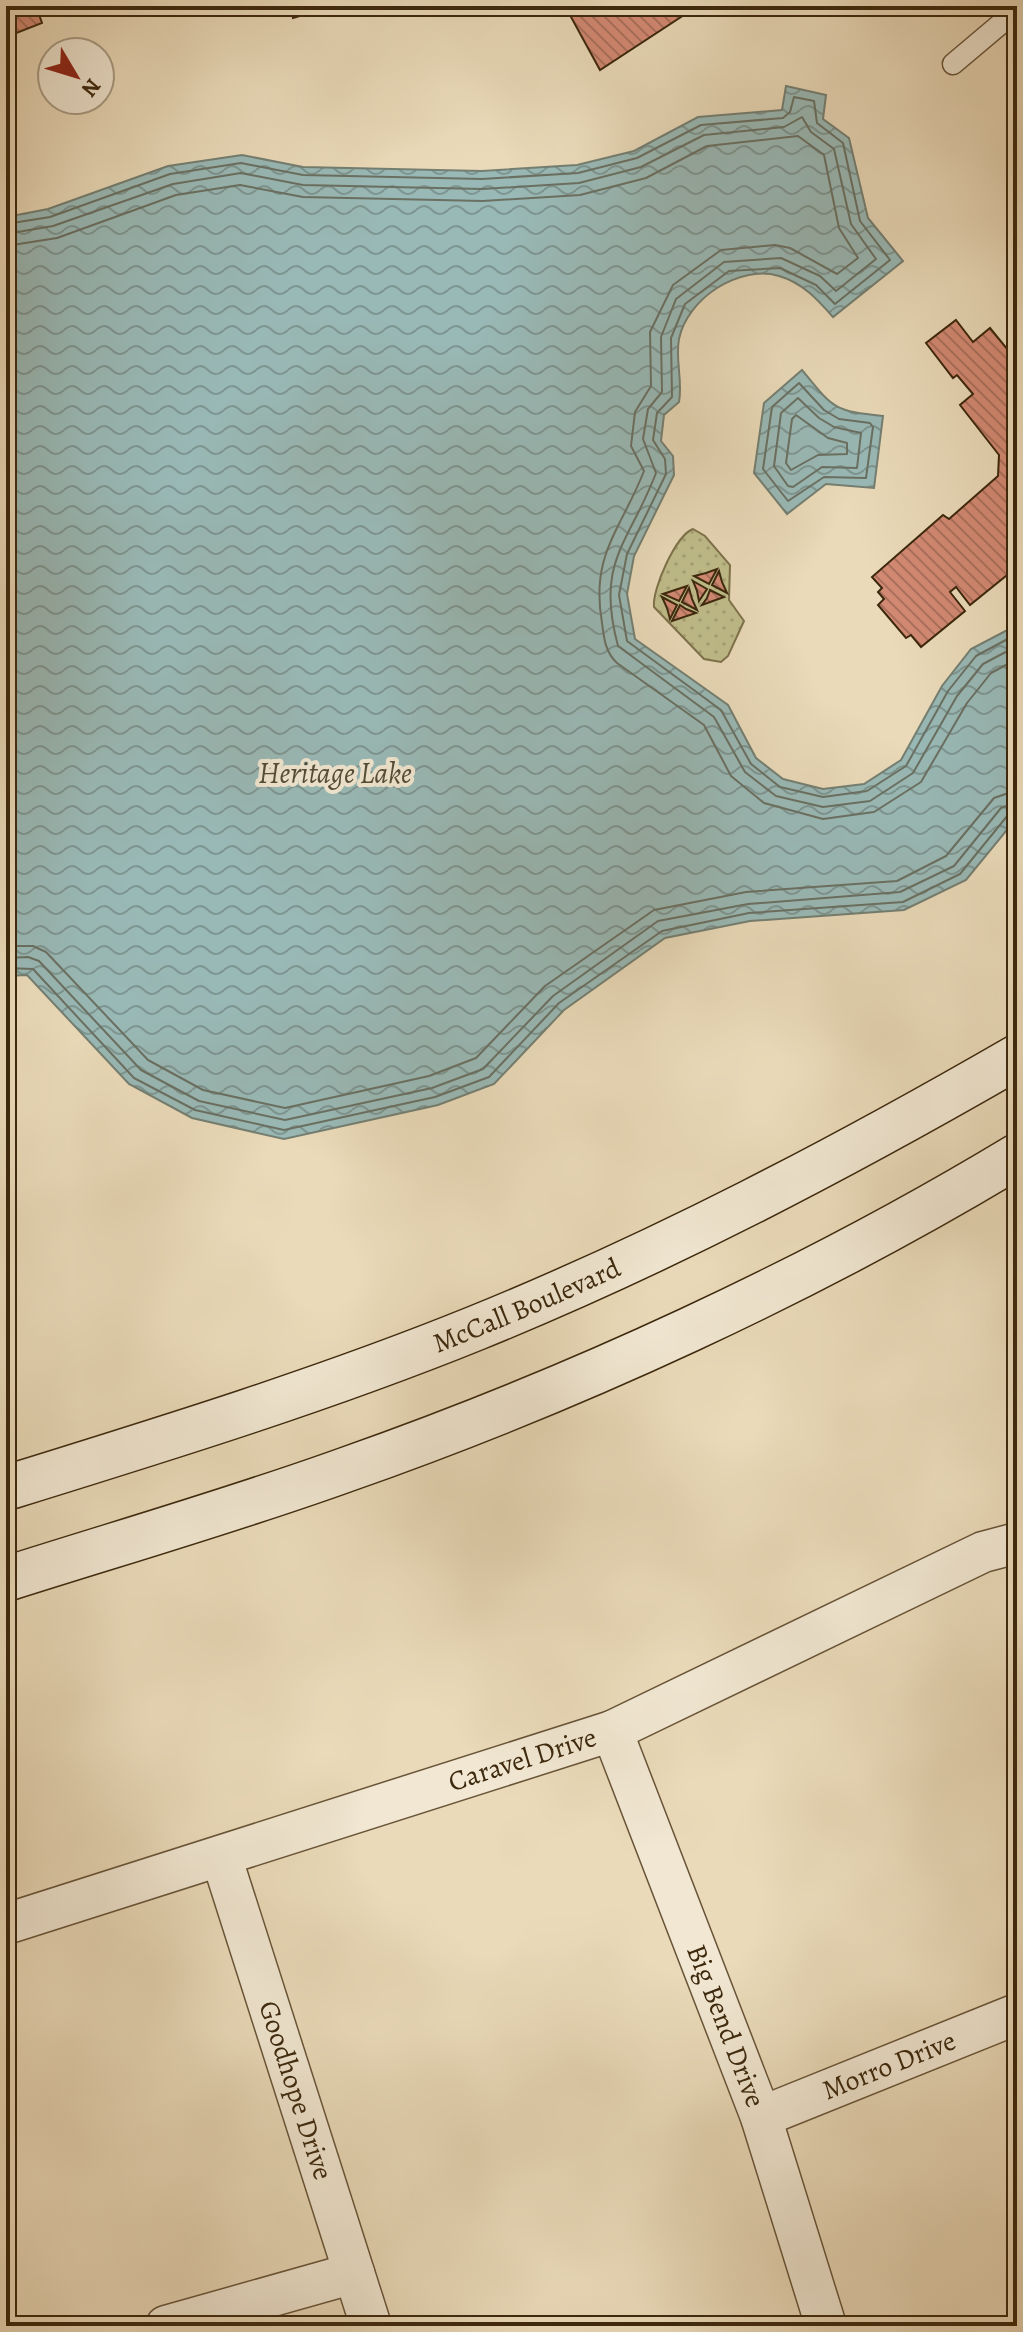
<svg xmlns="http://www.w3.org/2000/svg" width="1023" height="2332" viewBox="0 0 1023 2332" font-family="Alegreya,serif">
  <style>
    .park { fill: url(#park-dots); stroke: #7e724c; stroke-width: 2 }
    .water { fill: url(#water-waves); stroke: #747f72; stroke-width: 2 }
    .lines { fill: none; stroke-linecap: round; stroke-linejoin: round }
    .shore { stroke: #6a7062; stroke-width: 2 }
    .building { fill: url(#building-back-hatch); stroke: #3c280d; stroke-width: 2 }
    .service-casing { stroke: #685438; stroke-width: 23 }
    .minor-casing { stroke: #685438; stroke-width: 43 }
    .secondary-casing { stroke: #3c280d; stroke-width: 47 }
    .service { stroke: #f1e7d2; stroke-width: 20 }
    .minor { stroke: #f1e7d2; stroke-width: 40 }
    .secondary { stroke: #f1e7d2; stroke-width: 44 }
    .labels { text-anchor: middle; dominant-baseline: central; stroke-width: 8; stroke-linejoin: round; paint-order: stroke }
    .street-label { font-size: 28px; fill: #3c280d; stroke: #f1e7d2 }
    .water-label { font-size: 30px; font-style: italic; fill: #534c37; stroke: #f1e7d2 }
  </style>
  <defs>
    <pattern id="park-dots" width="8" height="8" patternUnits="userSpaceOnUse" patternTransform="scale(2)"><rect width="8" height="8" fill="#bfbd8a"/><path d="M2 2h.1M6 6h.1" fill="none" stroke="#a5a276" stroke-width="1.8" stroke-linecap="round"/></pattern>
    <pattern id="water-waves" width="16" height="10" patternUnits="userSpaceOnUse" patternTransform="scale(2)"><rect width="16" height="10" fill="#99b9b6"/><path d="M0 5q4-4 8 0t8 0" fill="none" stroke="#7e9692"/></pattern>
    <pattern id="building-back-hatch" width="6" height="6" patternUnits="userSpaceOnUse" patternTransform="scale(2)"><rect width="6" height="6" fill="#d38a74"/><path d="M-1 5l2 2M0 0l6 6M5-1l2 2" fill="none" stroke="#ac715e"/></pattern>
  </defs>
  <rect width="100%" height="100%" fill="#eadab9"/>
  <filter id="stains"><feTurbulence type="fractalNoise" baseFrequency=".0025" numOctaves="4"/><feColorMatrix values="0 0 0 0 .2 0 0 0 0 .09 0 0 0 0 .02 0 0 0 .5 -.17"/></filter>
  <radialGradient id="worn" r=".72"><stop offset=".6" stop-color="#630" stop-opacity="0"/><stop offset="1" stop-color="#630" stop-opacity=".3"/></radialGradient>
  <path class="park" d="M693,529L705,536L730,565L729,600L744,621L728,656L721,662L704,659L654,607C652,589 676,535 693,529Z"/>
  <g class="water">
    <path d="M786,86L826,95L823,119L849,138L868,218L903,261L833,317C818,300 803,283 779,276C739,264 687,299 679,339C675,360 683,381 679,402L664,415L661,441L673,456L674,475L634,556L627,594L635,639L728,705L756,758L783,779L823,789L864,784L901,760L942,686L971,649L1017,625V813L1011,825L966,880L904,910L750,921L665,938L564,1010L494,1084L438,1105L284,1139L192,1118L129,1084L27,975L6,976V217L48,209L168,166L242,155L303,167L482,171L577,165L634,151L698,117L782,110Z"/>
    <path d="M802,370C833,408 833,411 883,416L874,488L826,484L787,514L754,473L764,403Z"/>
  </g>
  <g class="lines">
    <g class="shore">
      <polyline points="6,224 50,217 170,174 241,163 303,175 482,179 578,173 637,158 701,125 783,118 790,112 794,97 814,101 817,123 843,143 860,221 890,260 835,304 816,285 780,268 729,271 685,304 671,338 672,397 657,413 653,440 665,459 666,474 627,554 619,595 627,641 721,710 751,764 780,787 823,797 867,791 906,766 948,691 976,656 1017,634"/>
      <path d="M6,234L53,226L173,184L241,173L303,185L482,189L579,183L641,167L704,135L784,127L802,117L811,132L834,149L851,224L876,259L836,291L820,276L781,258L724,262L676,299L661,337L662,392L648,409L643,439L656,473C629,544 595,561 618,646L714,717L745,772L776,796L823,807L870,801L913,773L957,696L983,664L1017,646"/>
      <path d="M6,246L57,238L176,195L240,185L303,197L483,201L580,195L646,178L707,146L798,136L824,155L839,228L858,258L837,274L790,248L775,245L721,250L673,285L650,332L651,386L635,412L631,446L644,471C621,530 590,554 602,623C604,638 605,652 617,663L704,725L731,776L764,803L823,819L874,812L921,782L967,703L991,673L1017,659"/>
      <polygon points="799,383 824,410 839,419 870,423 873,427 866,478 824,477 788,501 763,469 772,407"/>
      <polygon points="798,398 819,418 834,427 861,433 857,468 822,467 793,487 788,486 774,466 781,413"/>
      <polygon points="796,415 828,438 847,443 847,454 818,455 791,470 786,463 792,419"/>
      <polyline points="6,946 33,946 46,952 148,1060 203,1090 285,1108 429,1076 476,1058 545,986 654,910 746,892 897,881 946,856 994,798 1017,790"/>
      <polyline points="6,958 28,957 39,961 141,1070 199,1101 285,1120 432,1088 483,1069 553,996 658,921 748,904 900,892 954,866 1001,808 1017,802"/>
      <polyline points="6,968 33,969 134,1078 195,1110 284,1130 435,1097 489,1077 559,1003 662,931 749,913 903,902 960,874 1008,815 1017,812"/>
    </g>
  </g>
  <g class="building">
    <polygon points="6,6 36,6 42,23 6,37"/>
    <polygon points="290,6 333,6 293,18"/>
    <polygon points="565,6 678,6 684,15 600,70"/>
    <polygon points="956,320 973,342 990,328 1017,361 1017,567 970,605 956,587 950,592 965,611 921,647 911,635 906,638 878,605 884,599 878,592 882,588 872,577 943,515 949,519 998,476 999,455 960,405 973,394 957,375 953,378 926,343"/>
    <polygon points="717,569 709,584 694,576 706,573"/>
    <polygon points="719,571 722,582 727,593 712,585"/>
    <polygon points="693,581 707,589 699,601 697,591"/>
    <polygon points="687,586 679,601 663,594"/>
    <polygon points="689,588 692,599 697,610 682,602"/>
    <polygon points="710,590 724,597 702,605 707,598"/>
    <polygon points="662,597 677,605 670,619 667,608"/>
    <polygon points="680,605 686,609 696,613 672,621"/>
  </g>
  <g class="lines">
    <defs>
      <polyline id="service" points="953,64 1017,10"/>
      <g id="minor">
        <path id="s1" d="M612,1731L761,2117L826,2326"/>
        <path id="s2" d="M221,1856L371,2326"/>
        <path id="s3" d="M6,1924L612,1731L983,1552L1017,1543"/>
        <path id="s4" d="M761,2117L1017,2014"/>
        <polyline points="166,2326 354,2273"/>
      </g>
      <g id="secondary">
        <path id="s5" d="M6,1488C164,1439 323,1390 476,1328C663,1252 842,1158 1017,1057"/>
        <path d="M6,1579C119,1543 234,1510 345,1470C573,1390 810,1281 1017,1156"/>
      </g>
    </defs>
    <use href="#service" class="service-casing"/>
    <use href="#minor" class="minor-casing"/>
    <use href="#secondary" class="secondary-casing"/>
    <use href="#service" class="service"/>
    <use href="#minor" class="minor"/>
    <use href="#secondary" class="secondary"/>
  </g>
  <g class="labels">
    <g class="street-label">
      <text stroke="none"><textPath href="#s5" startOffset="552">McCall Boulevard</textPath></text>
      <text stroke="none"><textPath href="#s3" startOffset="542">Caravel Drive</textPath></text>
      <text stroke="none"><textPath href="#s1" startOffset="316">Big Bend Drive</textPath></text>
      <text stroke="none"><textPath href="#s4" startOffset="138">Morro Drive</textPath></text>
      <text stroke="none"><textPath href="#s2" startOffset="246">Goodhope Drive</textPath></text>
    </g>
    <g class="water-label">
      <text x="335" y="773">Heritage Lake</text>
    </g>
  </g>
  <rect width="1023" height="2332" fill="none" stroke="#eadab9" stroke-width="32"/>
  <rect x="8" y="8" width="1007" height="2316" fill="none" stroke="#3c280d" stroke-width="4"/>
  <rect x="16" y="16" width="991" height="2300" fill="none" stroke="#3c280d" stroke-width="2"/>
  <g transform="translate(76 76) rotate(128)"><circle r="38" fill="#f1e7d2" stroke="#a99b83" stroke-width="2"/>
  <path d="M0-6L14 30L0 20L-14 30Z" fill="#8f2418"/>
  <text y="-12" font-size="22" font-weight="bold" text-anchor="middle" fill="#3c280d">N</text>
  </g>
  <rect width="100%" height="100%" filter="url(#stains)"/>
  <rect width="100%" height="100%" fill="url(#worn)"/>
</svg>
